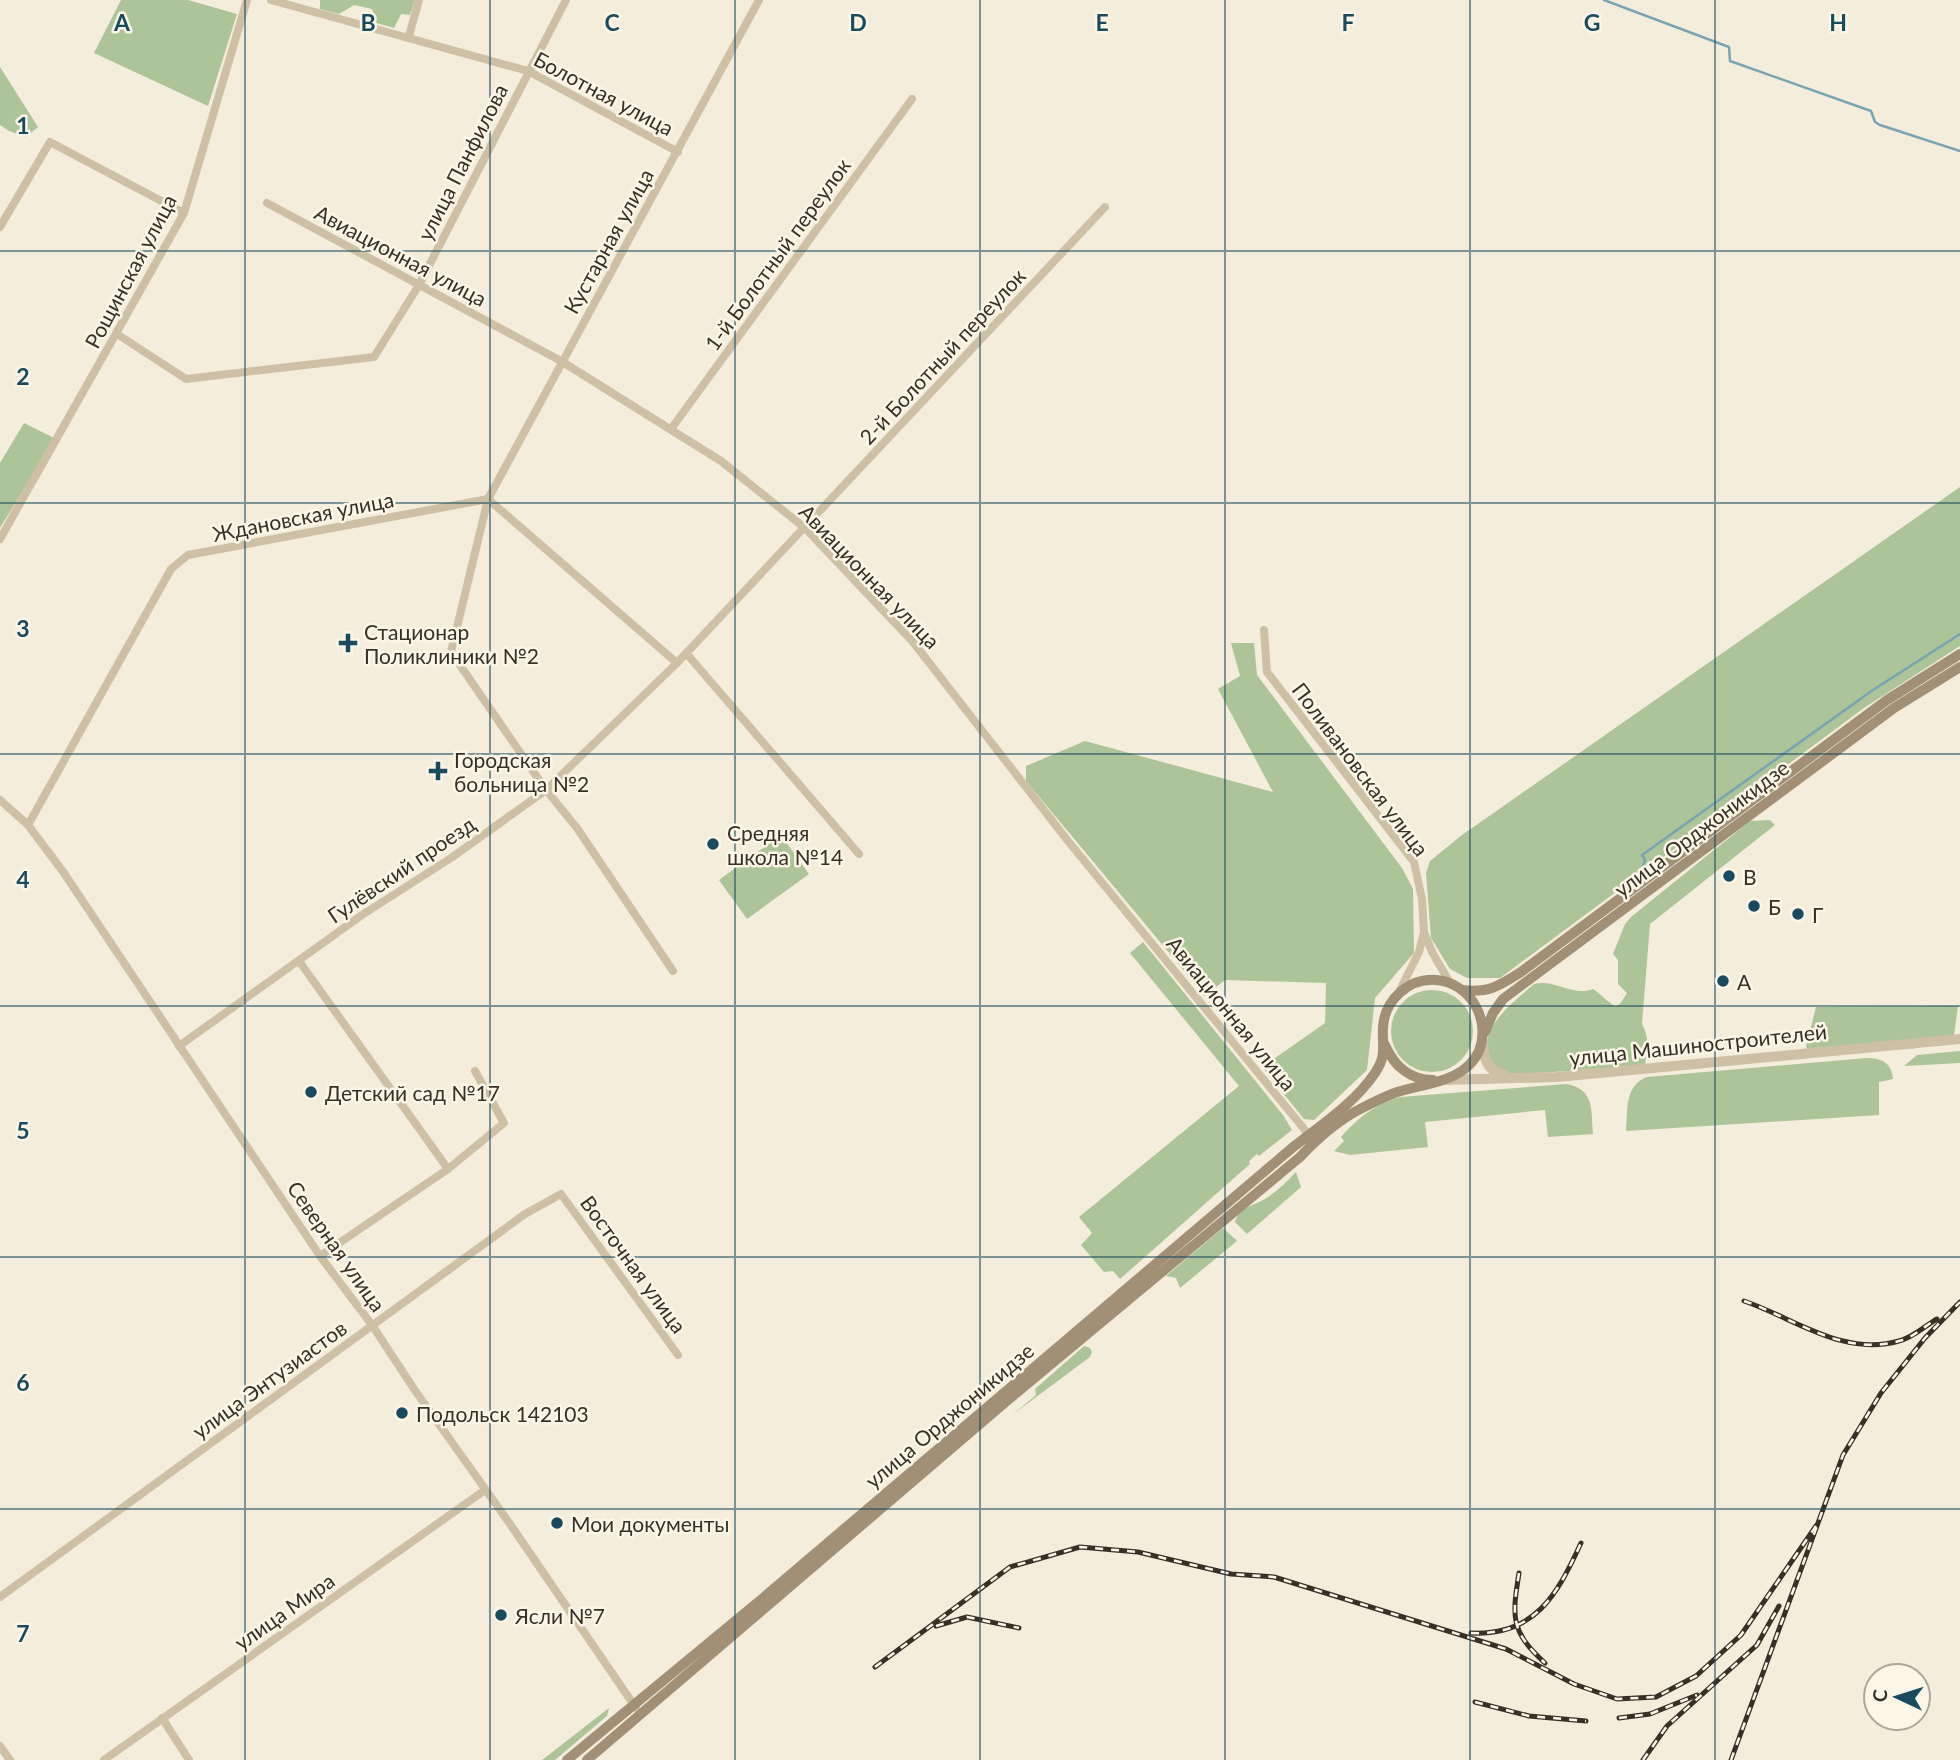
<svg xmlns="http://www.w3.org/2000/svg" width="1960" height="1760" viewBox="0 0 1960 1760" font-family="Lato,sans-serif">
  <style>
    .green { fill: #adc499 }
    .lines { fill: none; stroke-linecap: round; stroke-linejoin: round }
    .stream { stroke: #77a5b4; stroke-width: 2.5 }
    .minor { stroke: #cdc0a5; stroke-width: 8 }
    .tertiary { stroke: #cdc0a5; stroke-width: 10 }
    .secondary { stroke: #a18f76; stroke-width: 10 }
    .rail-casing { stroke: #383027; stroke-width: 5 }
    .rail { stroke: #fbf6e7; stroke-width: 2.5; stroke-dasharray: 8; stroke-linecap: butt }
    .grid { fill: none; stroke: #194b5e; stroke-width: 2; stroke-opacity: 0.55 }
    .poi-dot { fill: #194b5e; stroke: #fbf6e7; stroke-width: 2.5 }
    .labels { text-anchor: middle; dominant-baseline: central; stroke-width: 5; stroke-linejoin: round; paint-order: stroke }
    .street-label { font-size: 21px; fill: #383027; stroke: #fbf6e7 }
    .poi-label { font-size: 21px; fill: #383027; stroke: #fbf6e7; text-anchor: start }
    .grid-label { font-size: 23px; text-anchor: middle; font-weight: bold; fill: #194b5e; stroke: #fbf6e7; stroke-width: 5; stroke-linejoin: round; paint-order: stroke }
  </style>
  <rect width="100%" height="100%" fill="#f4eddb"/>
  <g class="green">
    <polygon points="121,0 188,0 237,14 208,106 94,53"/>
    <polygon points="320,0 415,0 410,15 401,14 394,28 376,23 372,9 354,5 339,14 320,9"/>
    <polygon points="0,67 38,127 26,137 9,131 0,125"/>
    <polygon points="24,423 62,442 54,440 0,528 0,463"/>
    <polygon points="1960,487 1960,646 1864,708 1500,978 1467,978 1450,969 1431,938 1426,873 1430,861 1462,835"/>
    <polygon points="1231,643 1254,643 1257,675 1402,868 1413,889 1414,953 1375,998 1367,1070 1314,1120 1304,1119 1262,1067 1325,1023 1326,983 1225,980 1205,996 1026,781 1026,766 1085,741 1273,792 1218,689 1240,676"/>
    <path d="M1770,820L1775,825L1650,924L1642,1024C1650,1039 1647,1049 1645,1065L1515,1075C1506,1073 1496,1070 1491,1061C1474,1030 1515,1001 1534,984C1555,979 1573,997 1593,989C1601,994 1607,1002 1615,1006L1620,1004L1627,993L1618,984V960L1613,954L1625,924L1631,917L1750,821Z"/>
    <polygon points="781,835 809,874 747,919 719,880"/>
    <polygon points="1143,942 1283,1115 1292,1130 1259,1156 1257,1154 1249,1161 1250,1164 1120,1279 1113,1271 1104,1272 1081,1245 1092,1233 1079,1217 1239,1086 1130,953"/>
    <circle cx="1432" cy="1031" r="41"/>
    <polygon points="1958,1006 1954,1036 1809,1051 1806,1047 1816,1007"/>
    <polygon points="1960,1051 1960,1063 1904,1066 1917,1055"/>
    <path d="M1866,1058C1882,1058 1892,1063 1893,1079L1879,1082V1115L1626,1131C1628,1110 1624,1086 1647,1077Z"/>
    <path d="M1566,1084C1595,1089 1591,1110 1593,1134L1548,1137L1545,1110L1425,1122L1428,1147L1350,1155L1334,1151L1344,1141L1341,1137C1359,1117 1374,1105 1400,1097Z"/>
    <path d="M1296,1172L1301,1187L1247,1234L1235,1222C1239,1208 1254,1205 1265,1199C1277,1192 1287,1181 1296,1172Z"/>
    <polygon points="1223,1228 1237,1241 1180,1288 1176,1278 1166,1276"/>
    <polygon points="1084,1346 1090,1348 1092,1352 1090,1357 1012,1415 1036,1395 1035,1389"/>
    <polygon points="609,1708 607,1716 555,1760 542,1760"/>
  </g>
  <g class="lines">
    <g class="stream">
      <polyline points="1604,0 1729,47 1730,61 1871,111 1875,122 1880,125 1960,151"/>
      <polyline points="1643,867 1645,860 1642,855 1873,690 1960,634"/>
    </g>
    <g class="minor">
      <polyline points="271,0 528,71 678,152"/>
      <polyline points="409,36 419,0"/>
      <polyline points="267,203 561,361 721,461 805,528 913,642 1068,841 1309,1135"/>
      <polyline points="0,227 50,142 184,213"/>
      <polyline points="117,334 186,379 374,357 419,285 566,0"/>
      <polyline points="671,429 912,99"/>
      <polyline points="488,499 677,663"/>
      <polyline points="0,539 184,213 247,0"/>
      <polyline points="1264,630 1267,672 1414,862 1422,899 1424,932 1432,952 1450,983"/>
      <polyline points="686,653 859,854"/>
      <polyline points="0,800 28,825 64,873 320,1256 372,1325 414,1389 510,1524 636,1708"/>
      <polyline points="28,825 171,569 188,555 488,499"/>
      <polyline points="299,961 448,1169"/>
      <polyline points="673,971 577,828 546,790 451,652 488,499 759,0"/>
      <polyline points="1400,990 1419,952 1424,932"/>
      <polyline points="179,1046 362,915 451,858 546,790 677,663 1105,207"/>
      <polyline points="320,1256 448,1169 504,1123 475,1071"/>
      <polyline points="0,1597 525,1214 561,1194 678,1355"/>
      <polyline points="162,1718 189,1760"/>
      <polyline points="0,1746 10,1760"/>
      <polyline points="104,1760 485,1490"/>
    </g>
    <g class="tertiary">
      <path d="M1483,1042C1483,1057 1487,1072 1504,1074"/>
      <polyline points="1444,1080 1557,1077 1960,1039"/>
    </g>
    <g class="secondary">
      <path d="M1462,990C1489,993 1499,986 1521,972L1887,700L1960,654"/>
      <polyline points="1485,1032 1493,1013 1503,999 1894,708 1960,667"/>
      <path d="M1385,1045C1394,1066 1410,1080 1433,1080"/>
      <path d="M567,1760L763,1598L1292,1148C1321,1125 1354,1104 1375,1073C1387,1055 1382,1047 1383,1028C1384,1000 1409,978 1436,980C1452,981 1467,991 1475,1005C1483,1018 1485,1036 1479,1051C1464,1084 1421,1083 1392,1094C1382,1098 1372,1103 1362,1108C1340,1119 1317,1139 1300,1157L1008,1400L587,1760"/>
    </g>
    <defs>
      <g id="rail">
        <path d="M1744,1301C1794,1318 1843,1357 1899,1341C1912,1338 1925,1326 1937,1319"/>
        <path d="M1519,1573C1512,1617 1510,1631 1545,1663"/>
        <polyline points="936,1626 967,1617 1019,1628"/>
        <path d="M1471,1633C1535,1636 1557,1595 1581,1543"/>
        <polyline points="875,1667 1010,1567 1080,1547 1138,1552 1231,1574 1274,1577 1506,1649 1574,1684 1617,1699 1656,1697 1696,1676 1741,1635 1816,1526"/>
        <polyline points="1475,1702 1529,1716 1586,1721"/>
        <polyline points="1619,1718 1650,1714 1697,1695"/>
        <polyline points="1643,1760 1667,1726 1757,1645 1779,1606"/>
        <polyline points="1731,1760 1843,1455 1881,1393 1925,1338 1960,1302"/>
      </g>
    </defs>
    <use href="#rail" class="rail-casing"/>
    <use href="#rail" class="rail"/>
  </g>
  <path class="grid" d="M245,0V1760M490,0V1760M735,0V1760M980,0V1760M1225,0V1760M1470,0V1760M1715,0V1760M0,251H1960M0,503H1960M0,754H1960M0,1006H1960M0,1257H1960M0,1509H1960"/>
  <g class="poi-dot">
    <path d="M344.5 632.5h7v7h7v7h-7v7h-7v-7h-7v-7h7z"/>
    <path d="M434.5 760.5h7v7h7v7h-7v7h-7v-7h-7v-7h7z"/>
    <circle cx="713" cy="844" r="7"/>
    <circle cx="1729" cy="876" r="7"/>
    <circle cx="1754" cy="906" r="7"/>
    <circle cx="1798" cy="914" r="7"/>
    <circle cx="1723" cy="981" r="7"/>
    <circle cx="311" cy="1092" r="7"/>
    <circle cx="402" cy="1413" r="7"/>
    <circle cx="557" cy="1523" r="7"/>
    <circle cx="501" cy="1615" r="7"/>
  </g>
  <g class="labels">
    <g class="street-label">
      <text transform="translate(604 93) rotate(28)">Болотная улица</text>
      <text transform="translate(462 162) rotate(-63)">улица Панфилова</text>
      <text transform="translate(608 241) rotate(-61)">Кустарная улица</text>
      <text transform="translate(777 254) rotate(-54)">1-й Болотный переулок</text>
      <text transform="translate(401 255) rotate(28)">Авиационная улица</text>
      <text transform="translate(130 271) rotate(-62)">Рощинская улица</text>
      <text transform="translate(942 356) rotate(-47)">2-й Болотный переулок</text>
      <text transform="translate(303 516) rotate(-11)">Ждановская улица</text>
      <text transform="translate(870 576) rotate(46)">Авиационная улица</text>
      <text transform="translate(1361 769) rotate(53)">Поливановская улица</text>
      <text transform="translate(1701 828) rotate(-37)">улица Орджоникидзе</text>
      <text transform="translate(401 869) rotate(-34)">Гулёвский проезд</text>
      <text transform="translate(1232 1013) rotate(51)">Авиационная улица</text>
      <text transform="translate(1698 1044) rotate(-6)">улица Машиностроителей</text>
      <text transform="translate(337 1246) rotate(55)">Северная улица</text>
      <text transform="translate(634 1264) rotate(54)">Восточная улица</text>
      <text transform="translate(269 1379) rotate(-36)">улица Энтузиастов</text>
      <text transform="translate(949 1415) rotate(-40)">улица Орджоникидзе</text>
      <text transform="translate(284 1611) rotate(-35)">улица Мира</text>
    </g>
    <g class="poi-label">
      <text x="364" y="631">Стационар<tspan x="364" dy="24">Поликлиники №2</tspan></text>
      <text x="454" y="759">Городская<tspan x="454" dy="24">больница №2</tspan></text>
      <text x="727" y="832">Средняя<tspan x="727" dy="24">школа №14</tspan></text>
      <text x="1743" y="876">В</text>
      <text x="1768" y="906">Б</text>
      <text x="1812" y="914">Г</text>
      <text x="1737" y="981">А</text>
      <text x="325" y="1092">Детский сад №17</text>
      <text x="416" y="1413">Подольск 142103</text>
      <text x="571" y="1523">Мои документы</text>
      <text x="515" y="1615">Ясли №7</text>
    </g>
  </g>
  <g class="grid-label">
    <text x="122" y="31">A</text>
    <text x="368" y="31">B</text>
    <text x="612" y="31">C</text>
    <text x="858" y="31">D</text>
    <text x="1102" y="31">E</text>
    <text x="1348" y="31">F</text>
    <text x="1592" y="31">G</text>
    <text x="1838" y="31">H</text>
    <text x="23" y="134">1</text>
    <text x="23" y="385">2</text>
    <text x="23" y="637">3</text>
    <text x="23" y="888">4</text>
    <text x="23" y="1139">5</text>
    <text x="23" y="1391">6</text>
    <text x="23" y="1642">7</text>
  </g>
  <g transform="translate(1897 1697) rotate(274)"><circle r="33" fill="#fbf6e7" stroke="#ada79a" stroke-width="2"/>
  <path d="M0-5L12 26L0 18L-12 26Z" fill="#194b5e"/>
  <text y="-10" font-size="19" font-weight="bold" text-anchor="middle" fill="#383027">С</text>
  </g>
</svg>
